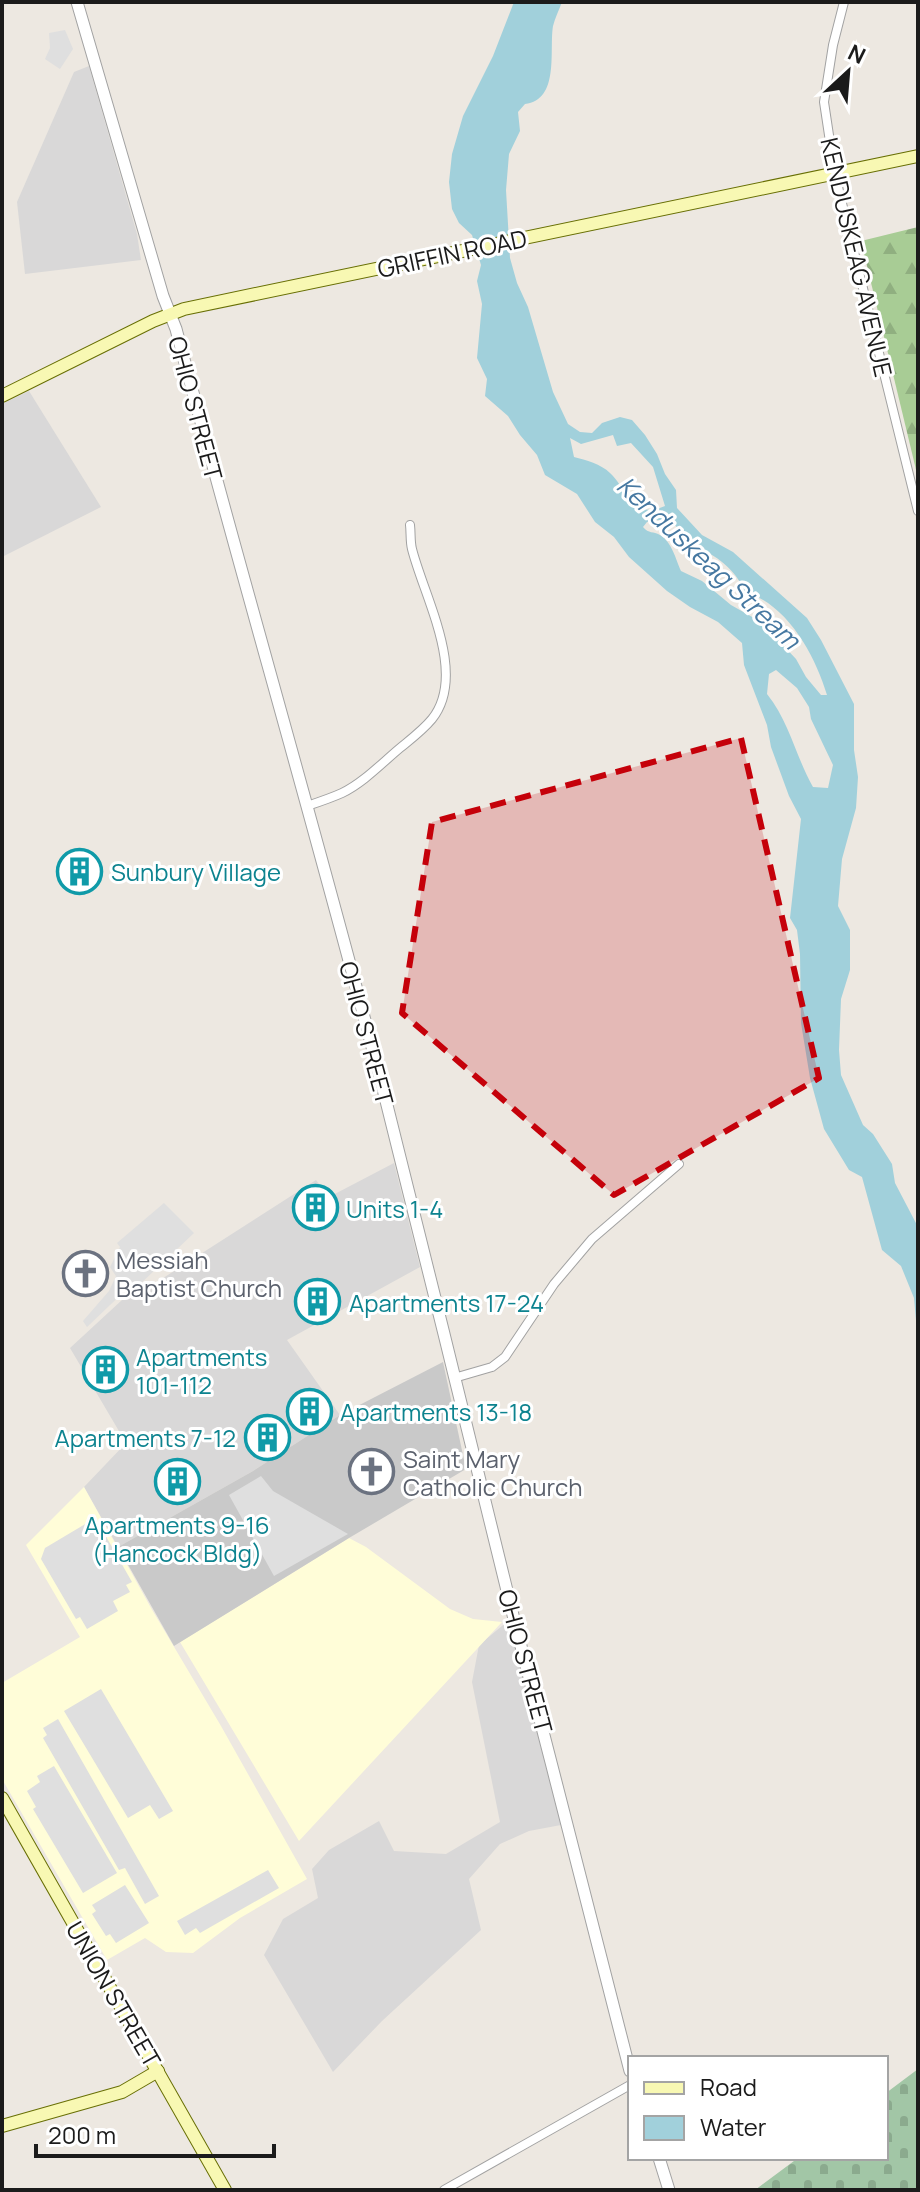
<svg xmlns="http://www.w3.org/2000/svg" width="920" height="2192" viewBox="0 0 920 2192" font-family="Manrope,sans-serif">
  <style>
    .residential { fill: #d9d8d8 }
    .education { fill: #fffdd8 }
    .religious { fill: #c9c9c9 }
    .forest { fill: url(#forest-firs) }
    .cemetery { fill: url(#cemetery-stones) }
    .parking { fill: #dfdfdf }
    .water { fill: #a1d0db; fill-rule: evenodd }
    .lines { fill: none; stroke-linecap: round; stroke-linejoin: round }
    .minor-casing { stroke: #a2a2a2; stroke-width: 10 }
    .tertiary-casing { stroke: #a2a2a2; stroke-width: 13 }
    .secondary-casing { stroke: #686f05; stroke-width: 14 }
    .minor { stroke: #fff; stroke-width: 8 }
    .tertiary { stroke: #fff; stroke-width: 11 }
    .secondary { stroke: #f8f8b3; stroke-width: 12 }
    .marked { fill: #c5010a; fill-opacity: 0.2; stroke: #c5010a; stroke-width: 6; stroke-dasharray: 16 10; stroke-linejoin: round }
    .labels { text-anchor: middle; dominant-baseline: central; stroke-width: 6; stroke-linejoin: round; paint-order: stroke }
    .street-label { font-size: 24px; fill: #1b1b1b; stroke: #fff }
    .culture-label { font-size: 24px; fill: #0d838f; stroke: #fff; text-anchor: start }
    .worship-label { font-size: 24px; fill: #5b616d; stroke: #fff; text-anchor: start }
    .water-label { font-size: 26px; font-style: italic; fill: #4678a1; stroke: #fff }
  </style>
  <defs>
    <pattern id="forest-firs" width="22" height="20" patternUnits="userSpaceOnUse" patternTransform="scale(2)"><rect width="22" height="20" fill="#a8cc95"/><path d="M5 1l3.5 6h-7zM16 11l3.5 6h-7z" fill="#90af80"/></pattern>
    <pattern id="cemetery-stones" width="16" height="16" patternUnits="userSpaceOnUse" patternTransform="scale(2)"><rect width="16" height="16" fill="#a2c6a6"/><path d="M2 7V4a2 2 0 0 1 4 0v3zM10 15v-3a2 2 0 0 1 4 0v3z" fill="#8baa8e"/></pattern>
  </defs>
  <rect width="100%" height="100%" fill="#ede8e1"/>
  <g class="residential">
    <polygon points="89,66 137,234 141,260 25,274 17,202 74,72"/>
    <polygon points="29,391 101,507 2,557 2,404"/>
    <polygon points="394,1163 420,1267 287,1340 340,1415 253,1471 118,1547 84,1487 126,1443 70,1348 135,1288 146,1289 316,1180 329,1197"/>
    <polygon points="508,1621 561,1825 529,1831 500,1844 469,1879 481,1930 382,2021 333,2072 264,1955 283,1919 318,1898 312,1869 329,1850 379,1821 394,1851 446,1854 500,1822 472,1682 479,1645"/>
  </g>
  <g class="education">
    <polygon points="84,1487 151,1608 221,1726 307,1879 240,1918 193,1953 166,1952 145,1938 107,1960 2,1779 2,1683 80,1637 26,1545"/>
    <polygon points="349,1538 366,1547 450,1609 473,1619 502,1622 299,1841 180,1642"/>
  </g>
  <polygon class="religious" points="443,1362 466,1469 349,1538 174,1646 118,1547 253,1471 340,1415"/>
  <polygon class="forest" points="918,227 918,478 861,241"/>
  <polygon class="cemetery" points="918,2069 918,2190 755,2190 798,2158 886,2158 886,2093"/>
  <g class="parking">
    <polygon points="65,30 73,49 60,69 45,59 50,48 49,33"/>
    <polygon points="164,1203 194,1233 138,1286 132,1284 87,1327 83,1321 109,1291 116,1276 110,1267 120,1247 117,1243"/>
    <polygon points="261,1476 273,1491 348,1534 274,1576 229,1495"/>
    <polygon points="87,1523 92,1531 100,1526 132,1582 126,1585 130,1592 113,1601 118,1611 87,1629 80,1617 76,1619 41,1559 45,1548"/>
    <polygon points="101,1689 173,1811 159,1819 150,1805 128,1818 64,1711"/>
    <polygon points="58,1719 159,1896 145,1904 125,1868 119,1870 43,1738 47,1735 43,1728"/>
    <polygon points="54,1766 117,1873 83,1893 33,1809 36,1807 27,1791 40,1782 37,1776"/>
    <polygon points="268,1870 279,1888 200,1933 196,1928 185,1935 177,1921"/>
    <polygon points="125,1885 149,1923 116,1943 110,1934 106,1936 92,1914 96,1911 92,1905"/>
  </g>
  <path class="water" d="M514,2H562C559,10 555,18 553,26C549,50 560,100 525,104L518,112L520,131L509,154L506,190L510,258L517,283L528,307L553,392L568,424L580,432L592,433L602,423L620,417L632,420L645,435L657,454L665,474L676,490L677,508L702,535L733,552L807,618L821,640L854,704V750L858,777L856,808L842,859L838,906L850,930V970L841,999L839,1050L841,1075L863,1125L873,1134L892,1164L895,1183L918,1227V1343L914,1298L901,1266L882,1250L862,1177L849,1170L824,1129L810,1078L801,1023L800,954L797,930L790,918L801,819L789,796L771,747L767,725L744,665L742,643L718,622L690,607L667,591L629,557L614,537L595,522L577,494L545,475L537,455L520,435L508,416L485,396L487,379L477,358L482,304L477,281L481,265L472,235L459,223L452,209L449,182L452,154L463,116L493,56ZM613,435L617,446L631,443L653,467L665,506C630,520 629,491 610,473C601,464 586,460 574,457L570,438L581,444ZM655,520C681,520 682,538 701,550C704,552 709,553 712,555C727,564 739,577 745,592C787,604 815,655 827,695H821L806,677L796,659L761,622L731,605L702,581L681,571C676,560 672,542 660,535C653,531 649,534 643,527L647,522ZM776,670L797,688L809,707L811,719L833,765L828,788L813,787C795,755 790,723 767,694L769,674Z"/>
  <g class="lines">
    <defs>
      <g id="minor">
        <polyline points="844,2 833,45 824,102 835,175 918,511"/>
        <path d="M307,806C319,802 331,798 342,793C363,783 382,763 400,748C411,739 423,730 432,719C468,674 424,597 412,549C410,541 411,533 410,525"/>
        <polyline points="454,1378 492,1367 505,1357 554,1284 592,1239 679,1164"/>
        <polyline points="444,2190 630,2085"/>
      </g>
      <g id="tertiary">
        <path d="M77,2L163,296L176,329C244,586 319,840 385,1097C429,1269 470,1443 513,1615C552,1767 592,1919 630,2071"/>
        <polyline points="659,2158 669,2190"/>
      </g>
      <g id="secondary">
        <polyline points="2,396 153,321 184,309 918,156"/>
        <polyline points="2,1798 225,2190"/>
        <polyline points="2,2126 122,2092 158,2071"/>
      </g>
    </defs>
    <use href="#minor" class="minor-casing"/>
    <use href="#tertiary" class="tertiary-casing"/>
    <use href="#secondary" class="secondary-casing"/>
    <use href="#minor" class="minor"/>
    <use href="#tertiary" class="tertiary"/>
    <use href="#secondary" class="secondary"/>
  </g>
  <path class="marked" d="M741,738L819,1078L614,1195L402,1013L432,822Z"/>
  <defs>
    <symbol id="building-ring" viewBox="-11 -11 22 22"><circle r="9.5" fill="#fff" stroke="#0f9aa8" stroke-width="1.5"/><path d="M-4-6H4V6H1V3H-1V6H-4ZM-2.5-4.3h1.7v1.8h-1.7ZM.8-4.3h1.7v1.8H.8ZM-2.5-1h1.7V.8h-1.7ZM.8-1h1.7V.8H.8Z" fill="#0f9aa8"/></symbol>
    <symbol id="church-ring" viewBox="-11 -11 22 22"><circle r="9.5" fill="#fff" stroke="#6b7280" stroke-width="1.5"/><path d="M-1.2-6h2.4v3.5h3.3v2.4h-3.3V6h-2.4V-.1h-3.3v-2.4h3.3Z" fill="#6b7280"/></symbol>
  </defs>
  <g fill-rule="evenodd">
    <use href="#building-ring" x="54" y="846" width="51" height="51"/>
    <use href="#building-ring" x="290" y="1182" width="51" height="51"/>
    <use href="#church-ring" x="60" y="1248" width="51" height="51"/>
    <use href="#building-ring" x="292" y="1276" width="51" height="51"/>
    <use href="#building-ring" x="80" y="1344" width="51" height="51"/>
    <use href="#building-ring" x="284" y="1386" width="51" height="51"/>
    <use href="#building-ring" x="242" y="1412" width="51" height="51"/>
    <use href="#church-ring" x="346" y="1446" width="51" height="51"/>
    <use href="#building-ring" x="152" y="1456" width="51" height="51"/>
  </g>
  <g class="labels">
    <g class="street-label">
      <text transform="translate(452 253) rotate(-12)">GRIFFIN ROAD</text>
      <text transform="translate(857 257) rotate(77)">KENDUSKEAG AVENUE</text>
      <text transform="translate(196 408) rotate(75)">OHIO STREET</text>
      <text transform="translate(367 1033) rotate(75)">OHIO STREET</text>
      <text transform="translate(526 1661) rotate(75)">OHIO STREET</text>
      <text transform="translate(114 1994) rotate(60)">UNION STREET</text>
    </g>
    <g class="culture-label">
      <text x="111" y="871">Sunbury Village</text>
      <text x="346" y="1208">Units 1-4</text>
      <text x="349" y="1302">Apartments 17-24</text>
      <text x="136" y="1356">Apartments<tspan x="136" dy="28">101-112</tspan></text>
      <text x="340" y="1411">Apartments 13-18</text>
      <text x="236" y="1437" text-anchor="end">Apartments 7-12</text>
      <text x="177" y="1524" text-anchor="middle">Apartments 9-16<tspan x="177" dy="28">(Hancock Bldg)</tspan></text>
    </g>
    <g class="worship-label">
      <text x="116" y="1259">Messiah<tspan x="116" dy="28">Baptist Church</tspan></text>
      <text x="403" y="1458">Saint Mary<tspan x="403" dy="28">Catholic Church</tspan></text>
    </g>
    <g class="water-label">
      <text transform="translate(709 562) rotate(43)">Kenduskeag Stream</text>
    </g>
  </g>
  <rect width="920" height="2192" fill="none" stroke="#1b1b1b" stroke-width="8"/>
  <rect x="628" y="2056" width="260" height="104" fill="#ffffff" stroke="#a4a4a4" stroke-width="2"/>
  <rect x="644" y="2082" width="40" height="12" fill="#f8f8b3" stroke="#a4a4a4" stroke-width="2"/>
  <text x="700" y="2096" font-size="24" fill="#1b1b1b">Road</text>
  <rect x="644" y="2116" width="40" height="24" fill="#a1d0db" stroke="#a4a4a4" stroke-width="2"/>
  <text x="700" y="2136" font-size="24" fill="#1b1b1b">Water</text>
  <g transform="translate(848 72) rotate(26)" stroke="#ffffff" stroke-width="6" paint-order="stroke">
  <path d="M0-6L14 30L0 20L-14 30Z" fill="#1b1b1b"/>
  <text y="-12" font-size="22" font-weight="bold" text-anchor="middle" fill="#1b1b1b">N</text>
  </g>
  <path d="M36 2144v12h238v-12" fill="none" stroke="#1b1b1b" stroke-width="4"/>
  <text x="48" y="2144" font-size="24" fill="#1b1b1b" stroke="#ffffff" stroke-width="6" paint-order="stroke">200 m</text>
</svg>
